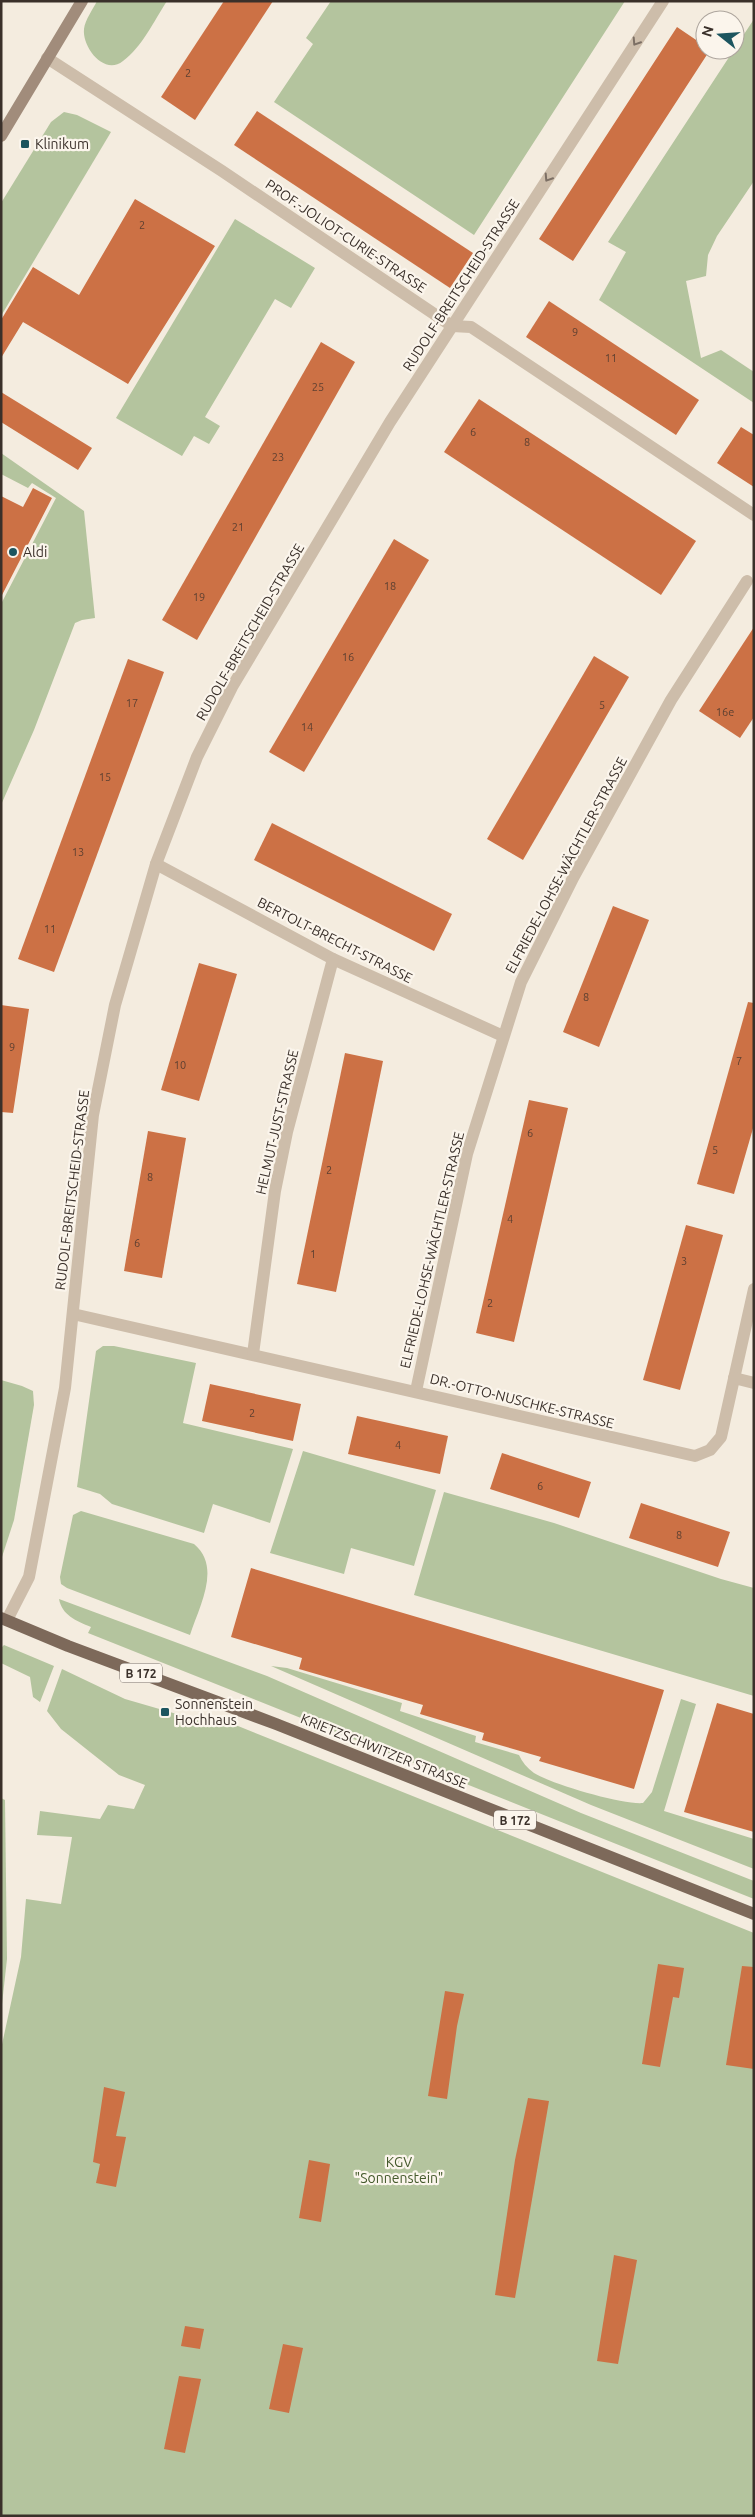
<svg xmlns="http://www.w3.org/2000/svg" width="755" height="2517" viewBox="0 0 755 2517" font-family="Ubuntu,sans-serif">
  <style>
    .green { fill: #b4c49e }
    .building { fill: #cc7145 }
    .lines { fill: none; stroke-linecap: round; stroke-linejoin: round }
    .street { stroke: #cdbdaa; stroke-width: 12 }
    .secondary { stroke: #a18c7b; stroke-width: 12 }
    .primary { stroke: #7d695a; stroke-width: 12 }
    .oneway { stroke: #7c6f64 }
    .poi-dot { fill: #1c555f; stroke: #fbf5ec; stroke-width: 2 }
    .labels { text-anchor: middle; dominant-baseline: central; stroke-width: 4.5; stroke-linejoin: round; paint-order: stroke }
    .number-label { font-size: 11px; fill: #5e4031 }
    .shield { fill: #fbf5ec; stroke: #746b64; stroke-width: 1 }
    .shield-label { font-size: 12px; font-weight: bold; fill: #3a302a }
    .poi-label { font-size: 14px; fill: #3a302a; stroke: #fbf5ec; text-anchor: start }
    .street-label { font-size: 14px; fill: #3a302a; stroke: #fbf5ec }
    .park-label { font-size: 14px; fill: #455a2c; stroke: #fbf5ec }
  </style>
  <rect width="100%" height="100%" fill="#f4ecdf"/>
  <g class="green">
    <path d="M97,1H167C154,21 142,47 123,61C104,76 82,47 84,29C85,20 93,9 97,1Z"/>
    <polygon points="331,1 625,1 474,235 274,102 313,44 306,38"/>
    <polygon points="754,19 754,181 717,236 708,255 706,276 686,281 701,358 721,350 754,372 754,403 599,300 626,252 608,242"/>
    <polygon points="64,112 77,115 111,132 1,316 1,203 51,122"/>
    <polygon points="235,219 315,268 291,308 275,299 205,417 220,426 209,444 194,436 182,456 116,418"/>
    <polygon points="1,453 84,511 95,618 82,620 75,623 34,730 1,805 1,604 56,498 32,483 28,488 1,474"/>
    <polygon points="103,1346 114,1346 196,1363 183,1423 293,1449 270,1523 213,1504 204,1533 112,1504 100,1494 77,1487 96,1351"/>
    <polygon points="1,1380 22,1386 33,1391 34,1405 14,1520 1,1560"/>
    <polygon points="303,1451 436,1490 414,1566 351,1548 344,1574 270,1553"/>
    <polygon points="444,1492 554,1523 721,1579 754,1588 754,1696 414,1595"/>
    <path d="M81,1511L194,1544C222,1567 199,1607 190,1635L67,1588L61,1584L60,1577L73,1515Z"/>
    <path d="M59,1599L267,1676L581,1813L754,1881V1899L88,1633L91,1627C76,1621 62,1615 59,1599Z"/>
    <polygon points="4,1645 54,1666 40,1702 33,1697 30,1677 1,1663 1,1648"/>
    <path d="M271,1666L287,1668L402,1703L400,1711L476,1736L475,1742L519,1755C522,1762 527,1768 534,1773C551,1784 623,1805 643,1803L652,1792L681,1699L696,1704L664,1811L754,1839V1869L591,1805Z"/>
    <polygon points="62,1669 125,1699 218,1726 233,1724 754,1933 754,2516 1,2516 1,2049 21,1957 26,1899 61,1904 72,1837 37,1835 40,1811 100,1819 108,1805 134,1809 145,1785 119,1775 61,1729 47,1711"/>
    <polygon points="1,1798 5,1800 7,1959 1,2013"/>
  </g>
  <g class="building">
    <polygon points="224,1 273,1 195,120 161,97"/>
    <polygon points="677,27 705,46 705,50 710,50 573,261 539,239"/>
    <polygon points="257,111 473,253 450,288 234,145"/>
    <polygon points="135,199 215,246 128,384 23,322 1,358 1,320 33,267 79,295"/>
    <polygon points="549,301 699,400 676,435 526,337"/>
    <polygon points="321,342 355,362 197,640 162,620"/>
    <polygon points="1,392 92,448 78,470 1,422"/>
    <polygon points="479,399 696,541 661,595 444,452"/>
    <polygon points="741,427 754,435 754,487 717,463"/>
    <polygon points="33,488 52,498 1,597 1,496 23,507"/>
    <polygon points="394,539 429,560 304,772 269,752"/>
    <polygon points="754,627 754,717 740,738 699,711"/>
    <polygon points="594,656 629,677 523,860 487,839"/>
    <polygon points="128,659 164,672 54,972 18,959"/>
    <polygon points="272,823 452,914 434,951 254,860"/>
    <polygon points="613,906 649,920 599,1047 563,1032"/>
    <polygon points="199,963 237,974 199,1101 161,1090"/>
    <polygon points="748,1002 754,1003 754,1125 734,1194 697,1184"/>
    <polygon points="1,1005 29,1009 13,1113 1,1112"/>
    <polygon points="345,1053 383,1061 336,1292 297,1284"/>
    <polygon points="529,1100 568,1108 514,1342 476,1333"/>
    <polygon points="148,1131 186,1138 162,1278 124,1271"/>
    <polygon points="686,1225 723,1235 680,1390 643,1380"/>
    <polygon points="210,1384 301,1404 293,1441 202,1421"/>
    <polygon points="357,1416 448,1436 440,1474 348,1454"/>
    <polygon points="502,1453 591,1482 579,1518 490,1489"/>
    <polygon points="641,1503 730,1532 718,1567 629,1538"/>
    <polygon points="251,1568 664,1690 634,1789 539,1761 541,1757 482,1740 484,1733 420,1714 423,1705 299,1669 302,1658 231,1637"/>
    <polygon points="717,1703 754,1714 754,1832 684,1812"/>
    <polygon points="658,1964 684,1968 679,1998 673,1997 660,2067 642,2064"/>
    <polygon points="742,1966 754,1967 754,2069 726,2065"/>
    <polygon points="445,1991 464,1994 457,2026 447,2099 428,2096"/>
    <polygon points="104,2087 125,2092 116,2136 126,2137 116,2187 96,2183 100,2164 93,2162"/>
    <polygon points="528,2098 549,2101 515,2298 495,2295 515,2160"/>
    <polygon points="309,2160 330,2164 321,2222 299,2218"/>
    <polygon points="614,2255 637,2260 618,2364 597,2361"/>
    <polygon points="185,2326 204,2329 200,2349 181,2346"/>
    <polygon points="283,2344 303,2348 289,2413 269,2409"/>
    <polygon points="179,2376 201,2379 185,2453 164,2449"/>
  </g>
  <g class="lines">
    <g class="street">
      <polyline points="47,58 222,171 452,326 471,327 754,515"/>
      <polyline points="156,864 333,959 503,1036"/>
      <polyline points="73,1314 695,1456 710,1450 721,1437 754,1289"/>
      <polyline points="253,1354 275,1191 287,1132 333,959"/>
      <polyline points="734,1378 754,1383"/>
      <polyline points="416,1391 467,1154 521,982 573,878 671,700 747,581"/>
      <polyline points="7,1620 29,1577 65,1388 93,1115 115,1005 156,864 197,757 232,687 390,422 663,1"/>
    </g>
    <polyline class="secondary" points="1,136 82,1"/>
    <polyline class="primary" points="1,1618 68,1646 276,1724 754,1914"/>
  </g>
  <defs><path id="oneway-chevron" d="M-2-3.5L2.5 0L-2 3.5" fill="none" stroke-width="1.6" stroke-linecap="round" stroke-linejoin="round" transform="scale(1.25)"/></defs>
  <g class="oneway">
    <use href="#oneway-chevron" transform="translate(636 42) rotate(123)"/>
    <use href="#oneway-chevron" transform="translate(548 178) rotate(123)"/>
  </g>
  <g class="poi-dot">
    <rect x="20" y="139" width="10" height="10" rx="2.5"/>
    <circle cx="13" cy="552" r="5"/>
    <rect x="160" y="1707" width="10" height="10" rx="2.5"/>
  </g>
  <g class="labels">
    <g class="number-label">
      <text x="188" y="73">2</text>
      <text x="142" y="225">2</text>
      <text x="575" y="332">9</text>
      <text x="611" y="358">11</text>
      <text x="318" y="387">25</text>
      <text x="473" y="432">6</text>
      <text x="527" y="442">8</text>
      <text x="278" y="457">23</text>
      <text x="238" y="527">21</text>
      <text x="390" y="586">18</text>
      <text x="199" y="597">19</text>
      <text x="348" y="657">16</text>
      <text x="132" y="703">17</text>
      <text x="602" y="705">5</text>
      <text x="725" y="712">16e</text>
      <text x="307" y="727">14</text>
      <text x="105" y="777">15</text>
      <text x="78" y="852">13</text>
      <text x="50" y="929">11</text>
      <text x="586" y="997">8</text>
      <text x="12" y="1047">9</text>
      <text x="739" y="1061">7</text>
      <text x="180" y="1065">10</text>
      <text x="530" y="1133">6</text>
      <text x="715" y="1150">5</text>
      <text x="329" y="1170">2</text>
      <text x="150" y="1177">8</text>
      <text x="510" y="1219">4</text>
      <text x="137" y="1243">6</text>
      <text x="313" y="1254">1</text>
      <text x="684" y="1261">3</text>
      <text x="490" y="1303">2</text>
      <text x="252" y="1413">2</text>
      <text x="398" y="1445">4</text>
      <text x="540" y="1486">6</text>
      <text x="679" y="1535">8</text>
    </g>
    <g class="shield">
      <rect x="120" y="1663.5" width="42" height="19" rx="4"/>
      <rect x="494" y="1810.5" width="42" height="19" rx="4"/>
    </g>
    <g class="shield-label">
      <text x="141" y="1673">B 172</text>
      <text x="515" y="1820">B 172</text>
    </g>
    <g class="poi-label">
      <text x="35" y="144">Klinikum</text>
      <text x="23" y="552">Aldi</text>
      <text x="175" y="1704">Sonnenstein<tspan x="175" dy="16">Hochhaus</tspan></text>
    </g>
    <g class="street-label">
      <text transform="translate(346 236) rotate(34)">PROF.-JOLIOT-CURIE-STRASSE</text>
      <text transform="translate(461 285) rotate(-57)">RUDOLF-BREITSCHEID-STRASSE</text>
      <text transform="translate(250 632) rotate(-60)">RUDOLF-BREITSCHEID-STRASSE</text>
      <text transform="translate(566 865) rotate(-62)">ELFRIEDE-LOHSE-WÄCHTLER-STRASSE</text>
      <text transform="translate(335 940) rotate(27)">BERTOLT-BRECHT-STRASSE</text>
      <text transform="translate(277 1122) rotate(-77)">HELMUT-JUST-STRASSE</text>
      <text transform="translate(72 1190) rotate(-83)">RUDOLF-BREITSCHEID-STRASSE</text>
      <text transform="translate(432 1250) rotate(-77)">ELFRIEDE-LOHSE-WÄCHTLER-STRASSE</text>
      <text transform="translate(522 1401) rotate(14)">DR.-OTTO-NUSCHKE-STRASSE</text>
      <text transform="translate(384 1751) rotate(22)">KRIETZSCHWITZER STRASSE</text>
    </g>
    <g class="park-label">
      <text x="399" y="2162">KGV<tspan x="399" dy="16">"Sonnenstein"</tspan></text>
    </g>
  </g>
  <rect width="755" height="2517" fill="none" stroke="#3a302a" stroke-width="5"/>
  <g transform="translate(720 35) rotate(287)"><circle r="24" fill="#fbf5ec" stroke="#aea69e"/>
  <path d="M0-4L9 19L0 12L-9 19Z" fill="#1c555f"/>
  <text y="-8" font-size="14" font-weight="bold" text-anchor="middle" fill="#3a302a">N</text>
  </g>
</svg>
